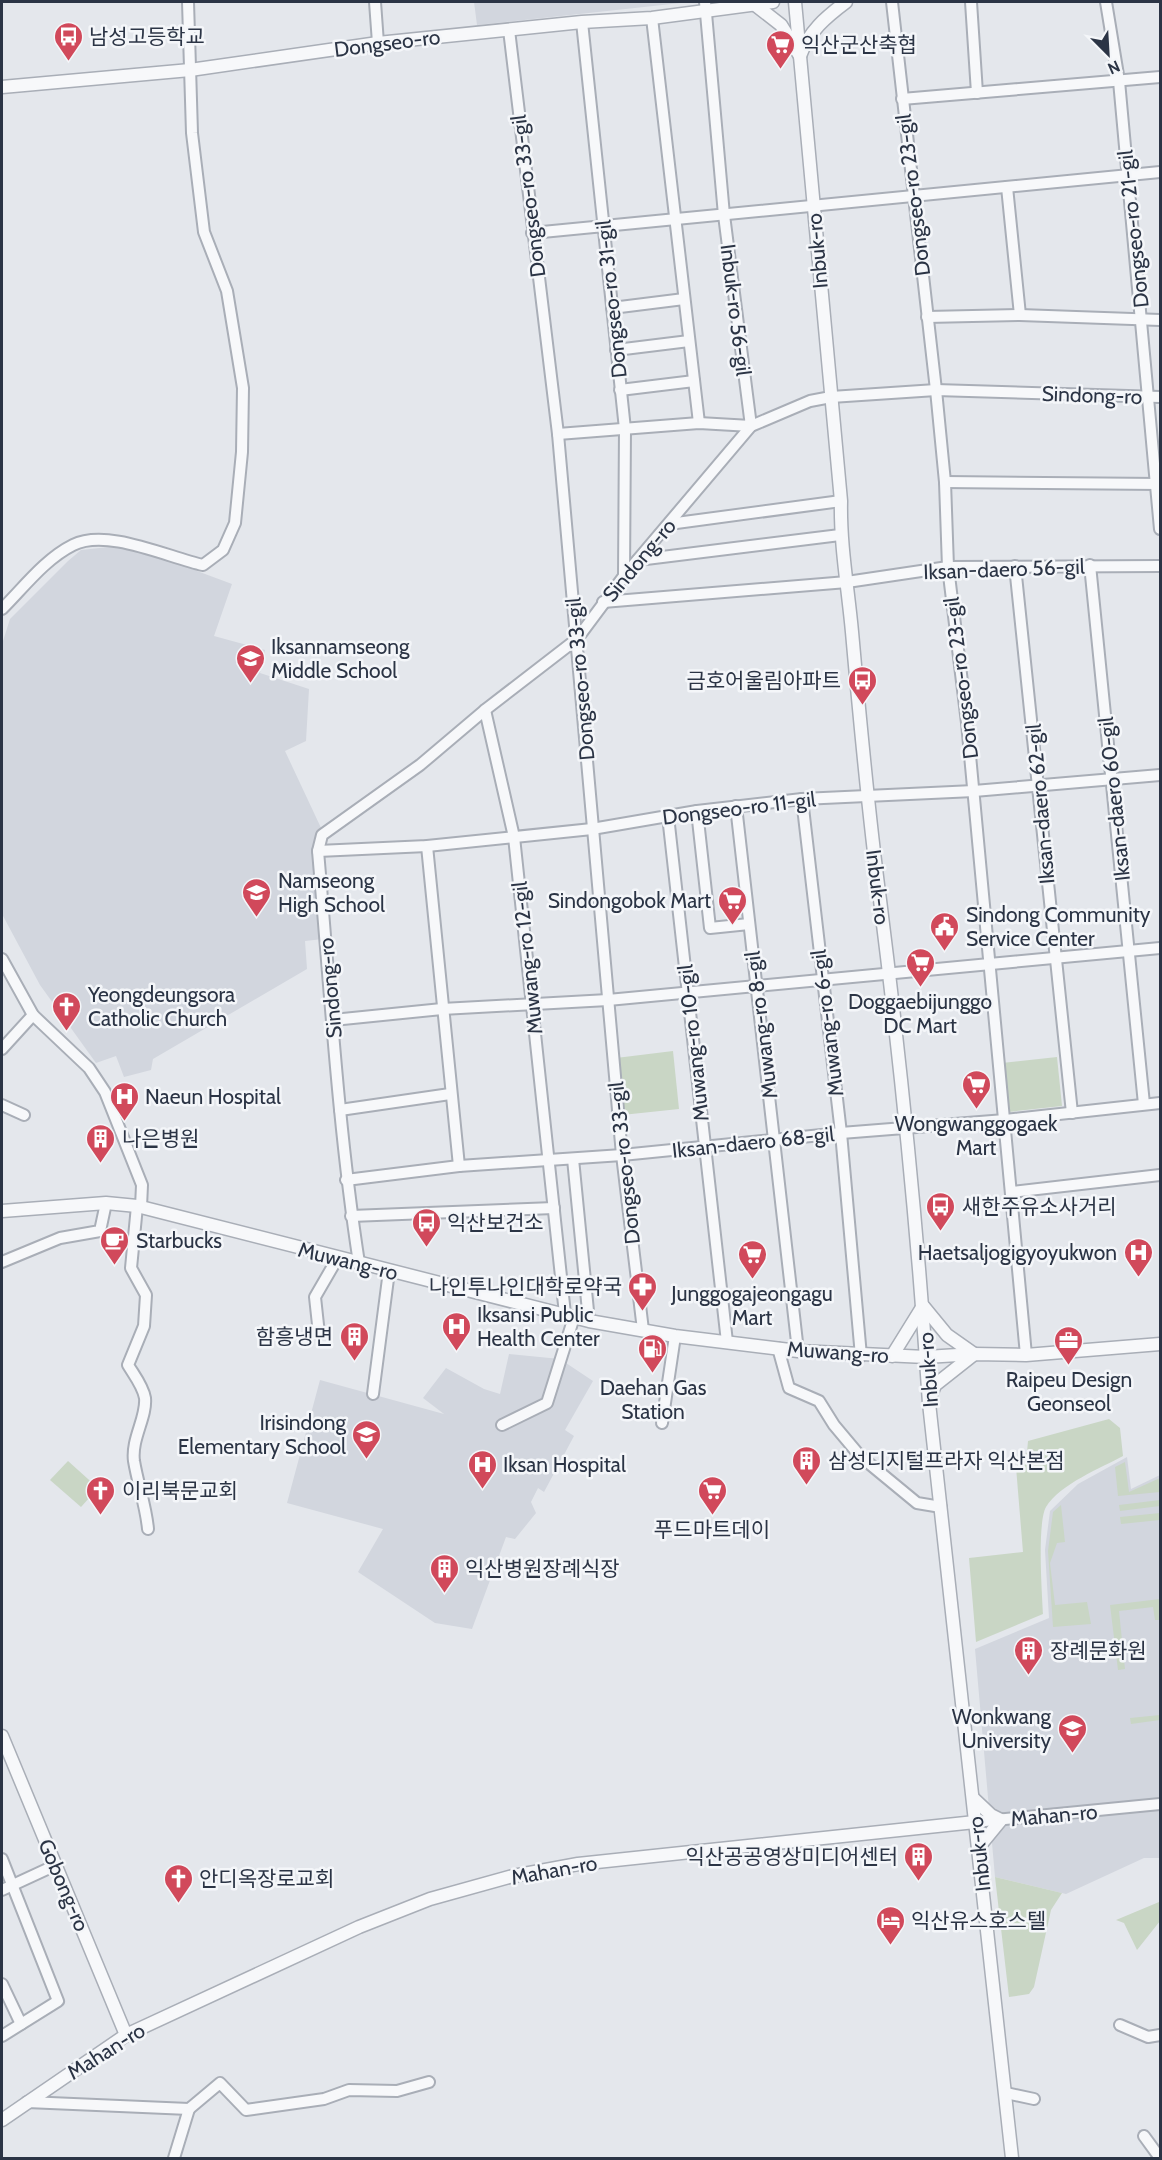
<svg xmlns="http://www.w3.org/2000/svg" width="1162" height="2160" viewBox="0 0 1162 2160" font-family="Cabin,'Noto Sans KR',sans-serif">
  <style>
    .built { fill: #d2d6de }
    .green { fill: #c9d6c5 }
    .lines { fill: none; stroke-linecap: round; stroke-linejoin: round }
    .minor-casing { stroke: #a9aeb7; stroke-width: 14 }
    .tertiary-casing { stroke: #a9aeb7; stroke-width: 15 }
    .minor { stroke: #f7f8fa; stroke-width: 10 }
    .tertiary { stroke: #f7f8fa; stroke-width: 12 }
    .labels { text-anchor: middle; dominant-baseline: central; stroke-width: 5; stroke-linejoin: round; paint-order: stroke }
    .poi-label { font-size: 21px; fill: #2b3445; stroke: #f4f6f9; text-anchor: start }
    .street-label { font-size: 21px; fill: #2b3445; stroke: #f4f6f9 }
  </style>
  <rect width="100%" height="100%" fill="#e4e7ec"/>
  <g class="built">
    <polygon points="474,2 690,2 477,25"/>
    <polygon points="127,545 232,584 214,636 265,650 260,673 309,689 306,741 285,751 322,830 323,939 305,941 307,969 153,1059 151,1070 124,1077 116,1056 96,1063 40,985 2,914 2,661 3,641 10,619 68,561 81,550"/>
    <polygon points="509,1354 560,1359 593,1381 565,1430 574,1436 544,1492 538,1488 531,1502 536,1513 515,1539 506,1537 472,1629 435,1623 358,1572 383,1529 287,1503 320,1380 444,1414 423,1398 446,1368 484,1389 500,1394"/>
    <polygon points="1127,1457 1131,1489 1160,1475 1160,1858 1144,1858 1066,1894 995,1877 975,1649 1049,1618 1045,1550 1050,1511 1078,1484"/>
  </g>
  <g class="green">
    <polygon points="673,1051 679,1109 622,1115 616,1058"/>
    <polygon points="1057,1057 1062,1106 1008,1112 1002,1063"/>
    <path d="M1109,1419L1120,1428L1123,1456C1101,1468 1060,1484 1046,1507C1037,1523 1042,1593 1043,1614L976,1642L969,1558L1023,1552L1016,1467L1027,1452L1028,1441Z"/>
    <polygon points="68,1461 98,1488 81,1507 50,1480"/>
    <polygon points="1125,1462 1129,1492 1160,1478 1160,1492 1118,1496 1115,1467"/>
    <polygon points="1160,1500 1160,1506 1120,1511 1119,1505"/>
    <polygon points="1061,1505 1065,1542 1057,1543 1050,1563 1055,1605 1087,1602 1091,1624 1053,1627 1048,1551 1053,1512"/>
    <polygon points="1160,1513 1160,1520 1121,1524 1120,1517"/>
    <polygon points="1160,1599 1160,1620 1155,1620 1153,1607 1119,1611 1125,1669 1118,1670 1110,1605"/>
    <polygon points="1160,1715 1160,1720 1131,1724 1130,1718"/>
    <polygon points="995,1877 1062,1893 1051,1910 1034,1987 1029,1994 1009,1997"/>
    <polygon points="1159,1902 1160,1921 1137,1950 1124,1923 1116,1920"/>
  </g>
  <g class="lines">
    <defs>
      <g id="minor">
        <polyline points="375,2 378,43"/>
        <polyline points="892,2 936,390 945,482 948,567 967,723 1026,1355"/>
        <polyline points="971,2 977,93"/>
        <polyline points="1106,2 1119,81 1160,529"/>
        <polyline points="652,18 699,423"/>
        <polyline points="582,22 625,429 624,576"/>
        <polyline points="509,30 558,434 622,1155 643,1330"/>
        <polyline points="902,99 1160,77"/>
        <polyline points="1007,187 1020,315"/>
        <polyline points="532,233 1160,172"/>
        <polyline points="612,308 684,299"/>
        <polyline points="927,317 1020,315 1160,320"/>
        <polyline points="616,350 689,341"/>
        <polyline points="620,390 694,381"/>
        <polyline points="558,434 699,423 751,426 724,215 705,2"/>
        <polyline points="945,482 1160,484"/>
        <polyline points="669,524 841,501"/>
        <polyline points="638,560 840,535"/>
        <polyline points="1090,565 1144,1104"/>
        <polyline points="1015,566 1072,1113"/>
        <polyline points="603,602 847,582 948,567 1160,566"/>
        <path d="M2,609C24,587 45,559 73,545C107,528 167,557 203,565L223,550L235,523L242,452L243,388L227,291L204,232L192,133L188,2"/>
        <polyline points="485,710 514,837 565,1314"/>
        <polyline points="802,799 841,1133 861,1356"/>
        <polyline points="736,806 798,1351"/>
        <polyline points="697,811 710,928 749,924"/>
        <polyline points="668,816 727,1342"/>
        <polyline points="427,846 459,1166"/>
        <polyline points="318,851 427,846 592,829 697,811 802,799 974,791 1160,775"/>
        <polyline points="2,959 33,1015 89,1068 105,1092 142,1185 141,1207"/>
        <polyline points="333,1020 442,1009 608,1000 1160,948"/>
        <polyline points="2,1049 33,1015"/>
        <polyline points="2,1105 24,1115"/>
        <polyline points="340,1110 450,1094"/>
        <polyline points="573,1159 589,1321"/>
        <polyline points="346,1180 459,1166 622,1155 841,1133 1005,1120 1160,1103"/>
        <polyline points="1012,1192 1160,1175"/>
        <path d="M137,1206L131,1268L146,1295L144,1326L128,1365C134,1375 143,1386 145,1398C147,1417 131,1439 134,1461C138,1485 146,1506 148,1529"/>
        <polyline points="351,1216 554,1208"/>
        <polyline points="2,1262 60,1238 100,1231 106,1203"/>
        <path d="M359,1263C338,1127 330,989 318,851L322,835L420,765L485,710L577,639L624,576L751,426L810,401L831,397L936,390L1160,397"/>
        <polyline points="319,1334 315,1297 337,1259"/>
        <polyline points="778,1348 789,1388 819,1401 834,1425 860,1456 917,1503 941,1507"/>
        <polyline points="373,1394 389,1271"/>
        <polyline points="662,1423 675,1336"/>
        <polyline points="502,1425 547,1403 574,1317"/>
        <polyline points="975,1822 1160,1804"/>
        <polyline points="2,1859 58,2001 2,2036"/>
        <polyline points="2,1890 56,1865"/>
        <polyline points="2,1984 21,2024"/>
        <polyline points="1120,2025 1148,2037 1160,2035"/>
        <polyline points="1006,2093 1034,2099"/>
        <polyline points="27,2102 189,2109 220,2083 246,2110 324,2099 349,2090 397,2091 429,2082"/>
        <polyline points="1144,2136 1160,2158"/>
        <polyline points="174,2158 189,2109"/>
      </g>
      <g id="tertiary">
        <path d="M757,2L754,4L781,25L800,56C809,31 826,17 846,2"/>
        <path d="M795,2L841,501C840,545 848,588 852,632C860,722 868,811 880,900C901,1066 918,1235 929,1403L1012,2158"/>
        <polyline points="2,87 190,70 378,43 582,22 652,18 773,2"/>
        <polyline points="2,1211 106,1203 137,1206 589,1321 675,1336 798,1351 926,1357 974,1354 1026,1355 1160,1344"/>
        <polyline points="924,1307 947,1335 974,1354"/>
        <polyline points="892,1356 923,1306"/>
        <polyline points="930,1398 935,1385 973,1355"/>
        <polyline points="2,1736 126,2035"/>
        <polyline points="973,1798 991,1815 1001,1820 978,1848"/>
        <polyline points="2,2120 126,2035 359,1927 430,1899 513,1876 578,1864 975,1822"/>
      </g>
    </defs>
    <use href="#minor" class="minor-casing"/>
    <use href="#tertiary" class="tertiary-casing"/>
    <use href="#minor" class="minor"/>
    <use href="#tertiary" class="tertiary"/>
  </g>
  <defs>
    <symbol id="bus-pin" viewBox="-11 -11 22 30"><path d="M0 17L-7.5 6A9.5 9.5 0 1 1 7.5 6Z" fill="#d1495b" stroke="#f4f6f9"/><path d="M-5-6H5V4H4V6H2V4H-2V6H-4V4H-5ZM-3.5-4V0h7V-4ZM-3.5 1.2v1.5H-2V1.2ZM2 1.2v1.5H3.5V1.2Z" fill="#fff"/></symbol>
    <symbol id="supermarket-pin" viewBox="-11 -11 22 30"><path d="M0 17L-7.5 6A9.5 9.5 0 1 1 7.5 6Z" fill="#d1495b" stroke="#f4f6f9"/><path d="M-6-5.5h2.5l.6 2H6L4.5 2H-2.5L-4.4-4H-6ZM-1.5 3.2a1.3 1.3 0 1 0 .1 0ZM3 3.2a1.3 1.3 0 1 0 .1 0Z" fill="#fff"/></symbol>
    <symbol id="school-pin" viewBox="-11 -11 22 30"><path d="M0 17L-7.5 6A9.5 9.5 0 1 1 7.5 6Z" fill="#d1495b" stroke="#f4f6f9"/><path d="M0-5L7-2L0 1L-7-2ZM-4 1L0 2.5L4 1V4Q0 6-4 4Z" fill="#fff"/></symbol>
    <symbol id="civic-pin" viewBox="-11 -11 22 30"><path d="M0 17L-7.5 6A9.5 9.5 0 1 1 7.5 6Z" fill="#d1495b" stroke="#f4f6f9"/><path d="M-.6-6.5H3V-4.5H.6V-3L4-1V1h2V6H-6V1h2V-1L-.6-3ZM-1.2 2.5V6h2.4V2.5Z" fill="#fff"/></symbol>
    <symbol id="church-pin" viewBox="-11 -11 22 30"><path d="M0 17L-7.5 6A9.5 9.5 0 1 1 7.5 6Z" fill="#d1495b" stroke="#f4f6f9"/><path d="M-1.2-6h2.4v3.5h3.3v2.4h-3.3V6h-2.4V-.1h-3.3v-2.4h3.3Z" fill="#fff"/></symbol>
    <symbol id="hospital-pin" viewBox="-11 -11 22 30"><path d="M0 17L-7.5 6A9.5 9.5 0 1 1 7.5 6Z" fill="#d1495b" stroke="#f4f6f9"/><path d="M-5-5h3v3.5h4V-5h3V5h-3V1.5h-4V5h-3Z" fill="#fff"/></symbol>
    <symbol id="building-pin" viewBox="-11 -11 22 30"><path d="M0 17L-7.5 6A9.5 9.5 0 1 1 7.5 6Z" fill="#d1495b" stroke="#f4f6f9"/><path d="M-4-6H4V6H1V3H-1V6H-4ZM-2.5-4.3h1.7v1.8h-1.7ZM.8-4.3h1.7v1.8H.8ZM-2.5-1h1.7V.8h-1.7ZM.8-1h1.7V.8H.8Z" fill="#fff"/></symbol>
    <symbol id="cafe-pin" viewBox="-11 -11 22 30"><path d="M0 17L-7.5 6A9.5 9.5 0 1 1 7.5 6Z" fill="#d1495b" stroke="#f4f6f9"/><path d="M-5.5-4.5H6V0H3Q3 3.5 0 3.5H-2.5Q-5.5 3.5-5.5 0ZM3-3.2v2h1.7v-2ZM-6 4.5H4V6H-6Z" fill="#fff"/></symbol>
    <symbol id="pharmacy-pin" viewBox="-11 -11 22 30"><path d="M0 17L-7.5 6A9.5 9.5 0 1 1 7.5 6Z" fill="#d1495b" stroke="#f4f6f9"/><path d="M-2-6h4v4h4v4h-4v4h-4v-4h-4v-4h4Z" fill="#fff"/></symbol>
    <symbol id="office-pin" viewBox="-11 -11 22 30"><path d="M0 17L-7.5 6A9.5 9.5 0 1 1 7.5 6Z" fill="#d1495b" stroke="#f4f6f9"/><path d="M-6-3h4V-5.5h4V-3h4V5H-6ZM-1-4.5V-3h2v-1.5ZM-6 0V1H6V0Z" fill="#fff"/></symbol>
    <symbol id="fuel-pin" viewBox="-11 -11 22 30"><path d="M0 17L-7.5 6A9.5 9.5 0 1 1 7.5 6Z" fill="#d1495b" stroke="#f4f6f9"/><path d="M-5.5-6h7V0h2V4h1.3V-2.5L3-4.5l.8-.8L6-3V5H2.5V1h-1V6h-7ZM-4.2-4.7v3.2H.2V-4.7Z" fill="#fff"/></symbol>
    <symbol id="university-pin" viewBox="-11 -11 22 30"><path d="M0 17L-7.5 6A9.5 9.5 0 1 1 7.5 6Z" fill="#d1495b" stroke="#f4f6f9"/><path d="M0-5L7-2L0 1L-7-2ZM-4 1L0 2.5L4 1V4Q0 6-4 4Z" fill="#fff"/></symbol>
    <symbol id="hotel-pin" viewBox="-11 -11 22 30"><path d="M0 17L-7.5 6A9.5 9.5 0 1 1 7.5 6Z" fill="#d1495b" stroke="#f4f6f9"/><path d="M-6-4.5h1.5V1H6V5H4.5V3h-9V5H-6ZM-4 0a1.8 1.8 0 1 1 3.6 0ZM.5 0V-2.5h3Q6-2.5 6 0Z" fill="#fff"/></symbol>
  </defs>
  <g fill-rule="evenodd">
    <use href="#bus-pin" x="52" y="20" width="33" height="45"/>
    <use href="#supermarket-pin" x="764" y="28" width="33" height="45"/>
    <use href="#school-pin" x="234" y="642" width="33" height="45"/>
    <use href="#bus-pin" x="846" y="664" width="33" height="45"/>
    <use href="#school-pin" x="240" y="876" width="33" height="45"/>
    <use href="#supermarket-pin" x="716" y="884" width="33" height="45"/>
    <use href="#civic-pin" x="928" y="910" width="33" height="45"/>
    <use href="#supermarket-pin" x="904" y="946" width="33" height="45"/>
    <use href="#church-pin" x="50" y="990" width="33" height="45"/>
    <use href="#supermarket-pin" x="960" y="1068" width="33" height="45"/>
    <use href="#hospital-pin" x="108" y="1080" width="33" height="45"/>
    <use href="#building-pin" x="84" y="1122" width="33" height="45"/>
    <use href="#bus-pin" x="924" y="1190" width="33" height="45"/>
    <use href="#bus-pin" x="410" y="1206" width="33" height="45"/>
    <use href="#cafe-pin" x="98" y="1224" width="33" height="45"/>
    <use href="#hospital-pin" x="1122" y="1236" width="33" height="45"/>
    <use href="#supermarket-pin" x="736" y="1238" width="33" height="45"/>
    <use href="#pharmacy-pin" x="626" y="1270" width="33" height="45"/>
    <use href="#hospital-pin" x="440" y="1310" width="33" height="45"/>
    <use href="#building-pin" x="338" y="1320" width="33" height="45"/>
    <use href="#office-pin" x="1052" y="1324" width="33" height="45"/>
    <use href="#fuel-pin" x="636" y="1332" width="33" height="45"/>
    <use href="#school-pin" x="350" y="1418" width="33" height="45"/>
    <use href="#building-pin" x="790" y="1444" width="33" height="45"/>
    <use href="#hospital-pin" x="466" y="1448" width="33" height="45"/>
    <use href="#church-pin" x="84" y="1474" width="33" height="45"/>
    <use href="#supermarket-pin" x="696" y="1474" width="33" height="45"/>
    <use href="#building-pin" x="428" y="1552" width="33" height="45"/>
    <use href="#building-pin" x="1012" y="1634" width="33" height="45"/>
    <use href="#university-pin" x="1056" y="1712" width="33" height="45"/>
    <use href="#building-pin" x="902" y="1840" width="33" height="45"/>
    <use href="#church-pin" x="162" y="1862" width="33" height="45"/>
    <use href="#hotel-pin" x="874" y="1904" width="33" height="45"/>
  </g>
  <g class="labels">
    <g class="poi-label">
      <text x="89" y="36">남성고등학교</text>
      <text x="801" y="44">익산군산축협</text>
      <text x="271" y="646">Iksannamseong<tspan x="271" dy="24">Middle School</tspan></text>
      <text x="841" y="680" text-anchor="end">금호어울림아파트</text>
      <text x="278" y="880">Namseong<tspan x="278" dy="24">High School</tspan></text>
      <text x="711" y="900" text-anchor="end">Sindongobok Mart</text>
      <text x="966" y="914">Sindong Community<tspan x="966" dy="24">Service Center</tspan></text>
      <text x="88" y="994">Yeongdeungsora<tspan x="88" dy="24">Catholic Church</tspan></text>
      <text x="920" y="1001" text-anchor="middle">Doggaebijunggo<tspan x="920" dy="24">DC Mart</tspan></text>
      <text x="145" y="1096">Naeun Hospital</text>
      <text x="976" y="1123" text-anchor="middle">Wongwanggogaek<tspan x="976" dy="24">Mart</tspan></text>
      <text x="122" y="1138">나은병원</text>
      <text x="962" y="1206">새한주유소사거리</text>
      <text x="447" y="1222">익산보건소</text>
      <text x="136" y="1240">Starbucks</text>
      <text x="1117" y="1252" text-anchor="end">Haetsaljogigyoyukwon</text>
      <text x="622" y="1286" text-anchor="end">나인투나인대학로약국</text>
      <text x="752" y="1293" text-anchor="middle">Junggogajeongagu<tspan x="752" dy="24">Mart</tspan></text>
      <text x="477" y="1314">Iksansi Public<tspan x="477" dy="24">Health Center</tspan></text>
      <text x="333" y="1336" text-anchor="end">함흥냉면</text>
      <text x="1069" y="1379" text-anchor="middle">Raipeu Design<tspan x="1069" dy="24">Geonseol</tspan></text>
      <text x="653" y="1387" text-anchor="middle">Daehan Gas<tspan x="653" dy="24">Station</tspan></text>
      <text x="346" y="1422" text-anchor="end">Irisindong<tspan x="346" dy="24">Elementary School</tspan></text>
      <text x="828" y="1460">삼성디지털프라자 익산본점</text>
      <text x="503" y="1464">Iksan Hospital</text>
      <text x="122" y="1490">이리북문교회</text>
      <text x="712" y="1529" text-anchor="middle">푸드마트데이</text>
      <text x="465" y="1568">익산병원장례식장</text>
      <text x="1050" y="1650">장례문화원</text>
      <text x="1051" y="1716" text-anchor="end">Wonkwang<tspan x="1051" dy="24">University</tspan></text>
      <text x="898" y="1856" text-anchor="end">익산공공영상미디어센터</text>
      <text x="199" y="1878">안디옥장로교회</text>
      <text x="911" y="1920">익산유스호스텔</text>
    </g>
    <g class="street-label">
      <text transform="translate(387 43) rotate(-7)">Dongseo-ro</text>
      <text transform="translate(913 195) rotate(-97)">Dongseo-ro 23-gil</text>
      <text transform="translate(528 196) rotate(-97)">Dongseo-ro 33-gil</text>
      <text transform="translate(1133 229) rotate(-96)">Dongseo-ro 21-gil</text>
      <text transform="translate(817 251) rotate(-95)">Inbuk-ro</text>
      <text transform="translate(611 299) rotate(-96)">Dongseo-ro 31-gil</text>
      <text transform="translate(736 310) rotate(83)">Inbuk-ro 56-gil</text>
      <text transform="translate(1092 395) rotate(2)">Sindong-ro</text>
      <text transform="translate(639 560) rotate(-50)">Sindong-ro</text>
      <text transform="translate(1004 569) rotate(-2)">Iksan-daero 56-gil</text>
      <text transform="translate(961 678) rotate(-97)">Dongseo-ro 23-gil</text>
      <text transform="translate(580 679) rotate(-95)">Dongseo-ro 33-gil</text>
      <text transform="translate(1114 799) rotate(-96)">Iksan-daero 60-gil</text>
      <text transform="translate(1040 804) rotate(-95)">Iksan-daero 62-gil</text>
      <text transform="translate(739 808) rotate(-7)">Dongseo-ro 11-gil</text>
      <text transform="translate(878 887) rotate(83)">Inbuk-ro</text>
      <text transform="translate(527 958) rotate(-96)">Muwang-ro 12-gil</text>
      <text transform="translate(330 988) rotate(-95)">Sindong-ro</text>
      <text transform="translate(827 1023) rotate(-97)">Muwang-ro 6-gil</text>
      <text transform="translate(761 1025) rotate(-97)">Muwang-ro 8-gil</text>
      <text transform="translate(693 1043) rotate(-96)">Muwang-ro 10-gil</text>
      <text transform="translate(753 1142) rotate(-6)">Iksan-daero 68-gil</text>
      <text transform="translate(624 1163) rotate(-96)">Dongseo-ro 33-gil</text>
      <text transform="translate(348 1261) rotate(14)">Muwang-ro</text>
      <text transform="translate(838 1352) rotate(4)">Muwang-ro</text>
      <text transform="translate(928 1370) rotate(-94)">Inbuk-ro</text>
      <text transform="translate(1054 1815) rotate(-5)">Mahan-ro</text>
      <text transform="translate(979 1854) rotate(-96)">Inbuk-ro</text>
      <text transform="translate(554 1870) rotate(-10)">Mahan-ro</text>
      <text transform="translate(64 1885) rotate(67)">Gobong-ro</text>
      <text transform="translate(106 2051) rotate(-32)">Mahan-ro</text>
    </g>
  </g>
  <rect width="1162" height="2160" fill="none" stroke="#2b3445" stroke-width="6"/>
  <g transform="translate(1108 54) rotate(156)" stroke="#f4f6f9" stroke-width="4.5" paint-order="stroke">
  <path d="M0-4.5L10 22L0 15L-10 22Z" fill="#2b3445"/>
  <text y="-9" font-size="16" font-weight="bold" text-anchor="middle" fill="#2b3445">N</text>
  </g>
</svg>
